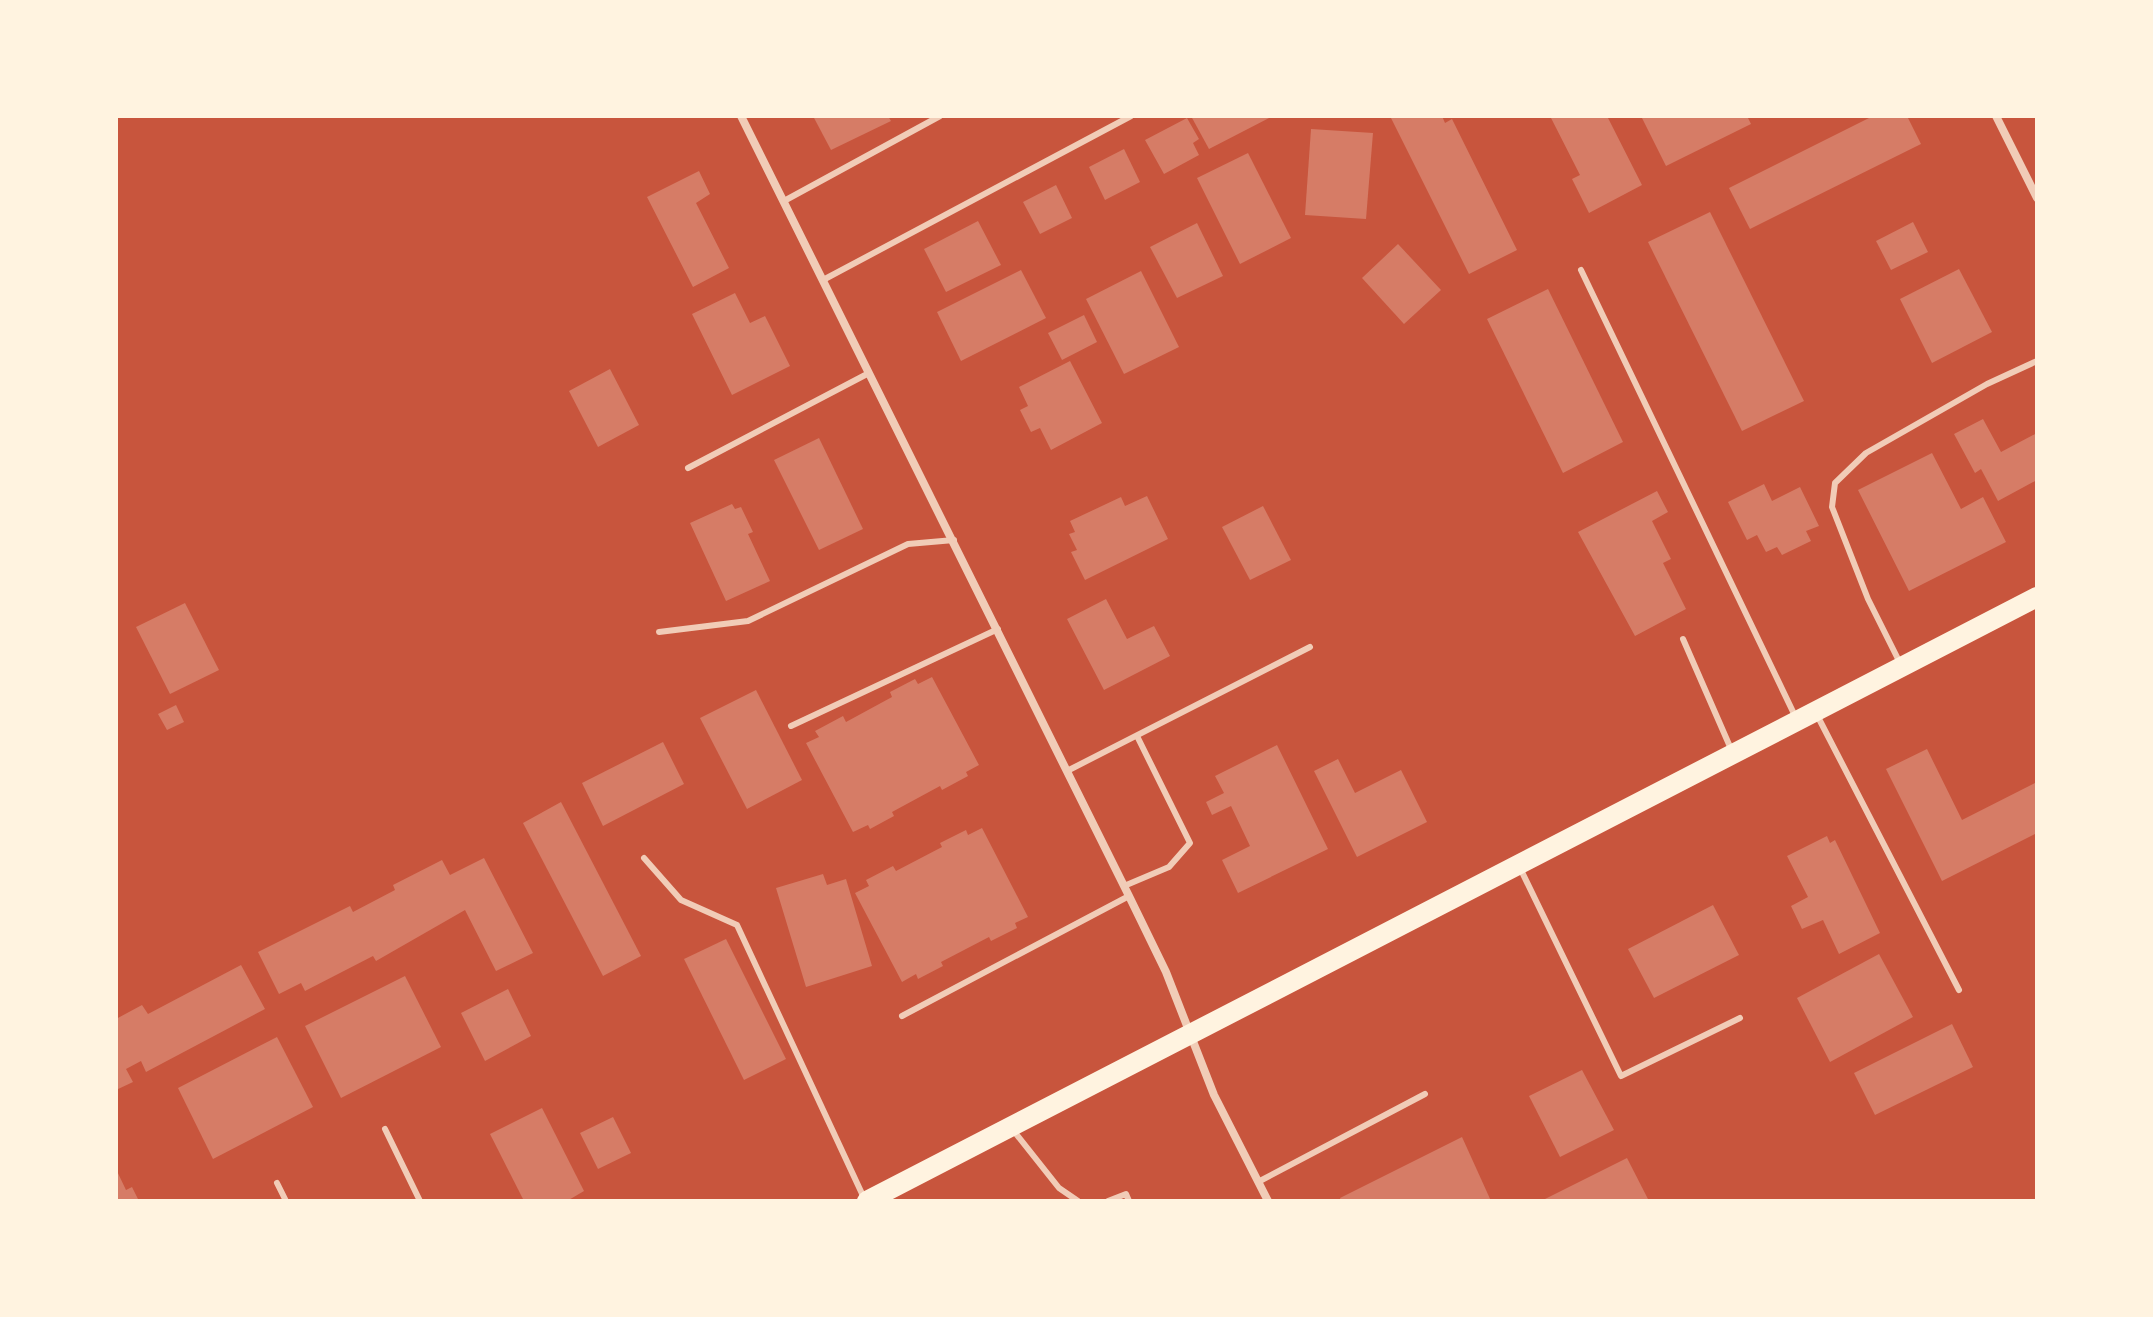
<svg xmlns="http://www.w3.org/2000/svg" width="2153" height="1317" viewBox="0 0 2153 1317" font-family="Overpass,sans-serif">
  <style>
    .building { fill: #d67c66 }
    .lines { fill: none; stroke-linecap: round; stroke-linejoin: round }
    .service { stroke: #f1ccb7; stroke-width: 6 }
    .minor { stroke: #f1ccb7; stroke-width: 8 }
    .primary { stroke: #fff3e0; stroke-width: 20 }
  </style>
  <rect width="100%" height="100%" fill="#c8553d"/>
  <g class="building">
    <polygon points="813,116 888,116 891,121 831,150"/>
    <polygon points="1191,116 1273,116 1209,149"/>
    <polygon points="1390,116 1442,116 1445,123 1452,119 1517,250 1469,274"/>
    <polygon points="1550,116 1607,116 1642,185 1589,213 1572,179 1580,175"/>
    <polygon points="1641,116 1747,116 1751,124 1666,166"/>
    <polygon points="1873,116 1907,116 1921,144 1750,229 1729,188"/>
    <polygon points="1187,118 1199,139 1193,143 1199,155 1164,174 1145,140"/>
    <polygon points="1311,129 1373,133 1366,219 1305,215"/>
    <polygon points="1124,149 1140,182 1105,200 1089,167"/>
    <polygon points="1248,153 1291,238 1240,264 1197,178"/>
    <polygon points="699,171 710,194 696,203 729,268 693,287 647,197"/>
    <polygon points="1056,185 1072,218 1040,234 1023,202"/>
    <polygon points="1710,212 1804,401 1742,431 1648,242"/>
    <polygon points="978,221 1001,265 946,292 924,249"/>
    <polygon points="1913,222 1928,252 1891,270 1876,241"/>
    <polygon points="1197,223 1223,276 1177,298 1150,247"/>
    <polygon points="1398,244 1441,290 1404,324 1362,278"/>
    <polygon points="1959,269 1992,332 1932,363 1900,299"/>
    <polygon points="1021,270 1046,318 961,361 937,312"/>
    <polygon points="1141,271 1179,347 1124,374 1086,299"/>
    <polygon points="1548,289 1623,442 1563,473 1487,319"/>
    <polygon points="735,293 750,323 765,316 790,366 732,395 692,314"/>
    <polygon points="1084,315 1097,342 1062,360 1048,333"/>
    <polygon points="1070,361 1102,423 1051,450 1040,428 1031,432 1020,410 1028,406 1019,387"/>
    <polygon points="610,369 639,425 598,447 569,391"/>
    <polygon points="1983,419 2001,452 2037,433 2037,480 1998,501 1981,469 1975,473 1954,434"/>
    <polygon points="819,438 863,529 819,550 774,460"/>
    <polygon points="1932,453 1961,509 1983,497 2006,542 1909,591 1858,490"/>
    <polygon points="1764,484 1772,501 1800,487 1819,526 1806,531 1811,541 1782,555 1777,547 1766,552 1757,535 1747,540 1728,502"/>
    <polygon points="1657,491 1668,512 1652,521 1671,559 1663,563 1686,609 1635,636 1578,532"/>
    <polygon points="1147,496 1168,539 1085,580 1071,552 1077,550 1069,534 1075,532 1070,521 1121,497 1125,506"/>
    <polygon points="732,504 735,509 741,507 753,532 748,534 770,581 726,601 690,523"/>
    <polygon points="1263,506 1291,560 1250,580 1222,527"/>
    <polygon points="1106,599 1127,639 1154,626 1170,656 1104,690 1067,619"/>
    <polygon points="185,603 219,670 170,694 136,627"/>
    <polygon points="932,677 979,765 966,772 968,776 942,790 940,786 892,812 894,816 870,829 868,825 853,832 806,743 819,737 815,731 843,716 846,722 892,697 890,692 915,679 918,684"/>
    <polygon points="756,690 802,780 747,809 700,718"/>
    <polygon points="176,705 184,722 167,730 158,714"/>
    <polygon points="663,742 684,784 603,826 582,783"/>
    <polygon points="1277,745 1328,849 1238,893 1222,860 1250,846 1231,806 1212,815 1206,802 1224,793 1215,776"/>
    <polygon points="1927,749 1962,820 2037,782 2037,833 1942,881 1886,769"/>
    <polygon points="1338,759 1355,793 1401,770 1427,822 1357,857 1314,771"/>
    <polygon points="561,802 641,956 603,976 523,823"/>
    <polygon points="982,828 1028,917 1015,923 1017,928 991,941 989,937 941,962 943,966 918,979 916,974 902,982 855,893 869,886 866,880 893,866 896,871 942,847 940,843 966,830 968,835"/>
    <polygon points="1827,836 1830,843 1835,840 1880,933 1839,954 1823,920 1802,929 1791,906 1808,897 1787,856"/>
    <polygon points="484,858 533,953 496,971 465,910 376,961 373,956 305,991 301,983 279,994 258,952 350,906 353,912 395,890 393,885 442,860 450,875"/>
    <polygon points="823,874 827,885 846,879 872,966 806,987 776,888"/>
    <polygon points="1713,905 1739,955 1654,998 1628,949"/>
    <polygon points="726,939 786,1059 744,1080 684,959"/>
    <polygon points="1879,954 1913,1017 1830,1062 1797,998"/>
    <polygon points="241,965 265,1009 146,1072 141,1061 126,1069 133,1082 116,1090 116,1019 142,1005 148,1014"/>
    <polygon points="405,976 441,1047 341,1098 305,1026"/>
    <polygon points="508,989 531,1036 485,1061 461,1013"/>
    <polygon points="1952,1024 1973,1067 1875,1115 1854,1073"/>
    <polygon points="277,1037 313,1107 213,1159 178,1088"/>
    <polygon points="1582,1070 1614,1130 1560,1157 1529,1096"/>
    <polygon points="542,1108 584,1191 567,1201 524,1201 490,1134"/>
    <polygon points="613,1117 631,1153 598,1169 580,1133"/>
    <polygon points="1462,1137 1491,1201 1341,1201 1340,1198"/>
    <polygon points="1627,1158 1649,1201 1541,1201"/>
    <polygon points="116,1169 126,1190 132,1187 139,1201 116,1201"/>
  </g>
  <g class="lines">
    <g class="service">
      <polyline points="784,201 940,116"/>
      <polyline points="1581,270 1796,718"/>
      <polyline points="823,280 1131,116"/>
      <polyline points="688,468 869,373"/>
      <polyline points="659,632 748,621 908,544 954,540"/>
      <polyline points="1683,639 1731,749"/>
      <polyline points="1900,663 1868,599 1832,507 1835,483 1866,453 1987,384 2037,361"/>
      <polyline points="1817,715 1959,990"/>
      <polyline points="791,726 998,629"/>
      <polyline points="1067,771 1310,647"/>
      <polyline points="644,858 681,900 737,925 864,1198"/>
      <polyline points="1520,868 1621,1076 1740,1018"/>
      <polyline points="1124,886 1169,867 1190,843 1137,736"/>
      <polyline points="902,1016 1129,896"/>
      <polyline points="385,1129 420,1201"/>
      <polyline points="1013,1130 1059,1188 1078,1201"/>
      <polyline points="1258,1182 1425,1094"/>
      <polyline points="277,1183 286,1201"/>
      <polyline points="1108,1201 1126,1194 1129,1201"/>
    </g>
    <g class="minor">
      <polyline points="741,116 1129,896 1166,972 1214,1095 1268,1201"/>
      <polyline points="1996,116 2037,198"/>
    </g>
    <polyline class="primary" points="867,1201 2037,597"/>
  </g>
  <rect width="2153" height="1317" fill="none" stroke="#fff3e0" stroke-width="236"/>
</svg>
